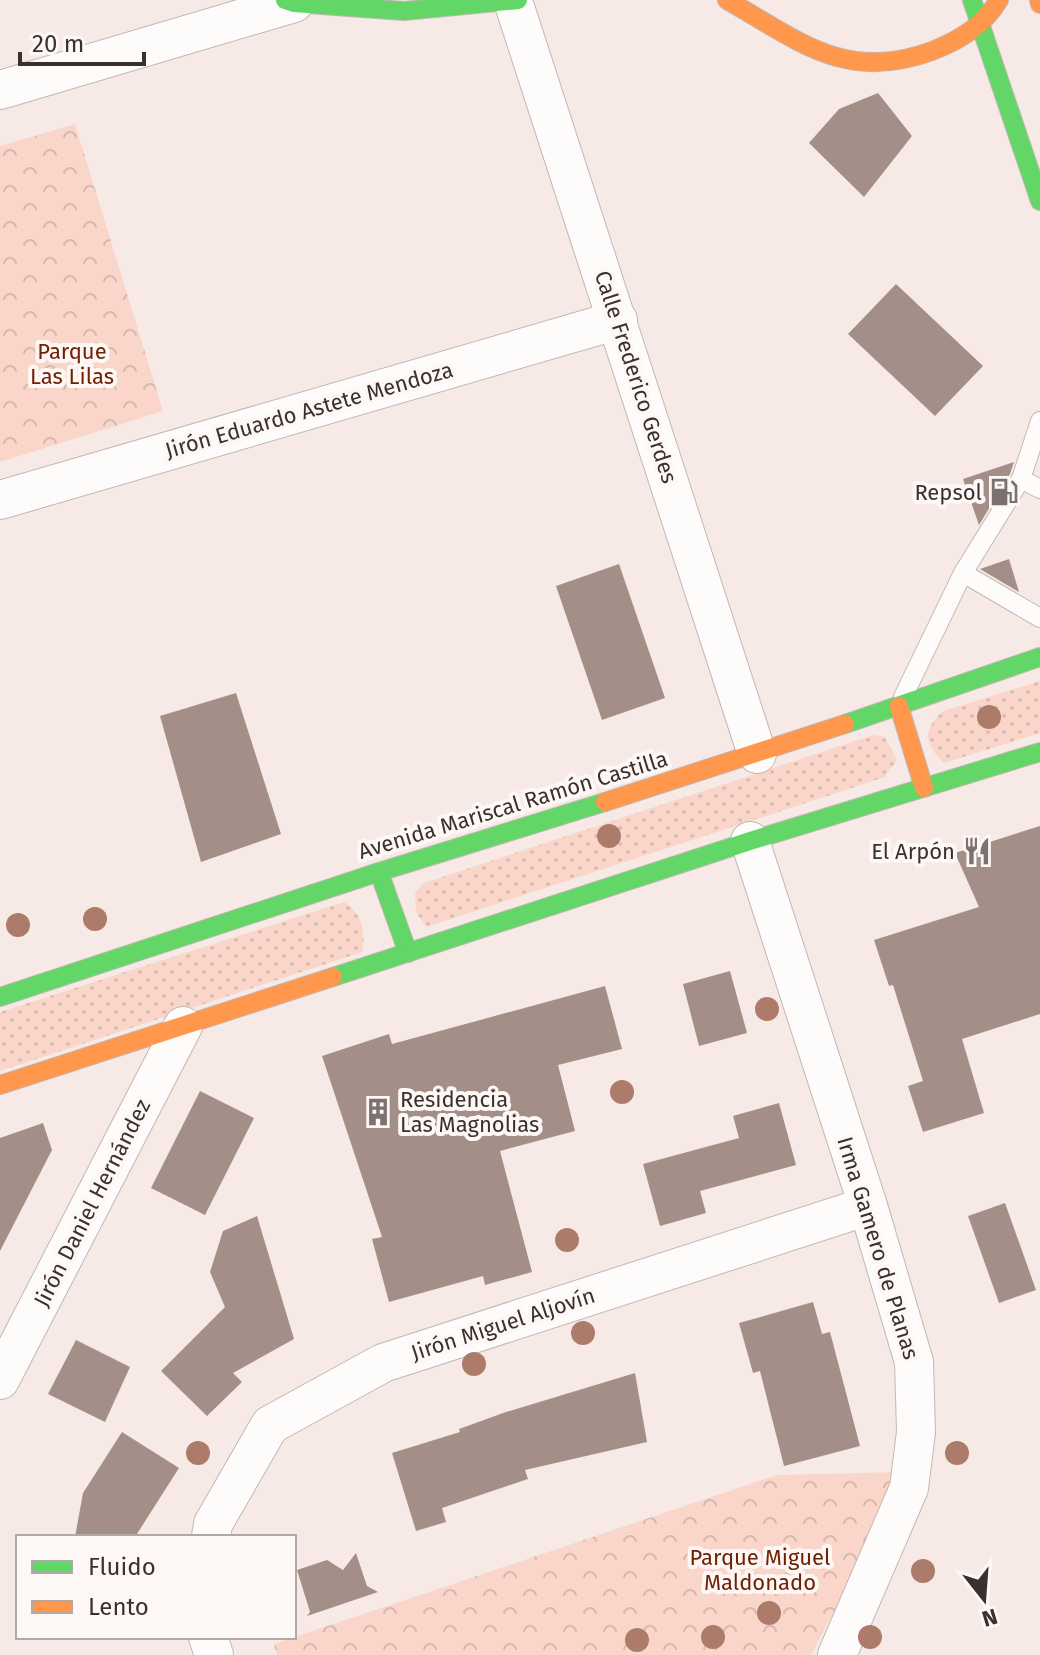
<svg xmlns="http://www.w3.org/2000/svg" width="1040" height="1655" viewBox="0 0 1040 1655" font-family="'Fira Sans',sans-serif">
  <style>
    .grass { fill: url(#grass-dots) }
    .park { fill: url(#park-crowns) }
    .building { fill: #a48f88 }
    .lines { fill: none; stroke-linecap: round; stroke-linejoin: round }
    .lane-casing { stroke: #c2b7b4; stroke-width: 20 }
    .street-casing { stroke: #c2b7b4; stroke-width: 40 }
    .fast-casing { stroke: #c2b7b4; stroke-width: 20 }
    .slow-casing { stroke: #c2b7b4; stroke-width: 20 }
    .lane { stroke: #fefcfb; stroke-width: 18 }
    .street { stroke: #fefcfb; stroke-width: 38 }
    .fast { stroke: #63d668; stroke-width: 18 }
    .slow { stroke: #ff974d; stroke-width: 18 }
    .tree { fill: #ad7b69 }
    .labels { text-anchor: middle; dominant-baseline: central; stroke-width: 8; stroke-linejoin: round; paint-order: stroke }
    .park-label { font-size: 22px; fill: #702003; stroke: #fdf8f6 }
    .street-label { font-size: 22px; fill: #3a302e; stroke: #fdf8f6 }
    .poi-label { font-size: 22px; fill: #3a302e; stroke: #fdf8f6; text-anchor: end }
  </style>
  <defs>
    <pattern id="grass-dots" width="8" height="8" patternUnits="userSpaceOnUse" patternTransform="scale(2)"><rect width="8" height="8" fill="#fad6ca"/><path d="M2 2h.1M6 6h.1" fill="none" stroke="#d7b8ae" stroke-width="1.8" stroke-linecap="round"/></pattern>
    <pattern id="park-crowns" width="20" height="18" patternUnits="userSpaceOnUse" patternTransform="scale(2)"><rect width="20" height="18" fill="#fad6ca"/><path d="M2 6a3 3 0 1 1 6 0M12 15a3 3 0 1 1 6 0" fill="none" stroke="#d7b8ae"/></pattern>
  </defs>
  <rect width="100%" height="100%" fill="#f7eae6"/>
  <g class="grass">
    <path d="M1040,681V733L944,763C924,744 922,731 943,711Z"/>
    <polygon points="873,735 885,737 897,760 885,777 426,927 416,912 415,893 424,883"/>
    <path d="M344,902C362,912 366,933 362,952L0,1071V1012Z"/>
  </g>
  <g class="park">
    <polygon points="75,124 163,411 0,462 0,146"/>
    <polygon points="900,1472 876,1531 811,1655 277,1655 274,1644 777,1475"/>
  </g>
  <g class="building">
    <polygon points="878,93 912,136 864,197 809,143 839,109"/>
    <polygon points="896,284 983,366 935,416 848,334"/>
    <polygon points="1014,462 1010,474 979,525 963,479"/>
    <polygon points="1009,559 1019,592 980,569"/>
    <polygon points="619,564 665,698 602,720 556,586"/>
    <polygon points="236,693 281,834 201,862 160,716"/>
    <polygon points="1040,826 1040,1014 962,1039 984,1113 923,1132 908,1086 923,1081 893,985 889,986 874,940 979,907 955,853"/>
    <polygon points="730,971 747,1033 699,1046 683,984"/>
    <polygon points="605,986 622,1049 558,1065 575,1131 500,1151 532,1272 485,1285 483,1276 389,1302 372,1239 382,1237 322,1056 389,1034 392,1044"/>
    <polygon points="200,1091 254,1118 205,1215 151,1188"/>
    <polygon points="779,1103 796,1165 700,1191 706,1213 660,1226 643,1164 739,1138 733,1116"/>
    <polygon points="43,1123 52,1150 0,1251 0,1138"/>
    <polygon points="1005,1203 1036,1290 999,1303 968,1216"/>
    <polygon points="257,1216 294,1339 233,1373 242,1382 207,1416 161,1371 225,1307 210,1272 223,1231"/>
    <polygon points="813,1302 822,1334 830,1332 860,1446 784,1466 760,1371 753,1373 739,1323"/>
    <polygon points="76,1340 130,1367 105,1422 48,1394"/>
    <polygon points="635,1373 647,1442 525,1470 528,1479 442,1508 446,1522 416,1531 392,1453 460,1432 459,1429 506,1412"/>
    <polygon points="122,1432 179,1468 135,1537 75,1537 83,1493"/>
    <polygon points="356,1553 367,1586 378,1592 307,1616 310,1612 297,1570 327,1560 343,1570"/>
  </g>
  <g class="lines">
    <defs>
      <g id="lane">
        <polyline points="1021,479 1040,489"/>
        <polyline points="963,573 1040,618"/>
        <polyline points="903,697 963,573 1021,479 1040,421"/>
      </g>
      <g id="street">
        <polyline points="513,1 757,754"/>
        <polyline points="0,90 294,3"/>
        <polyline points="0,500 618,320"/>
        <polyline points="750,841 868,1206 914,1362 916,1432 909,1488 837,1655"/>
        <polyline points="0,1380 183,1026"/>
        <polyline points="211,1537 213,1524 270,1425 383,1363 868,1206"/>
        <polyline points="208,1637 214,1655"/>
      </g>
      <g id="fast">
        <polyline points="285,0 294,3 404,11 518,0"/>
        <polyline points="972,0 1040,201"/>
        <polyline points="845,724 1040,657"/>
        <polyline points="379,872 408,953"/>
        <polyline points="333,977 750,841 1040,752"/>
        <polyline points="0,997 379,872 605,802"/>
      </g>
      <g id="slow">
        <path d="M727,0C799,41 846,83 932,51C960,40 983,26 999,0"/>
        <polyline points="1039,0 1040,4"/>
        <polyline points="899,706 924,788"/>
        <polyline points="605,802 845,724"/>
        <polyline points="0,1085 333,977"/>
      </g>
    </defs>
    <use href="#lane" class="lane-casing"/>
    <use href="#street" class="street-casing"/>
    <use href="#fast" class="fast-casing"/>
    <use href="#slow" class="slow-casing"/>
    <use href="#lane" class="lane"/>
    <use href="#street" class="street"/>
    <use href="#fast" class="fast"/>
    <use href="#slow" class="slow"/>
  </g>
  <g class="tree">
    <circle cx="989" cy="717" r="12"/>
    <circle cx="609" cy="836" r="12"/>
    <circle cx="95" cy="919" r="12"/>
    <circle cx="18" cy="925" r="12"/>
    <circle cx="767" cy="1009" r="12"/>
    <circle cx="622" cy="1092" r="12"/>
    <circle cx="567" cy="1240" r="12"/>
    <circle cx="583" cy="1333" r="12"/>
    <circle cx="474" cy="1364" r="12"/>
    <circle cx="198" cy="1453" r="12"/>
    <circle cx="957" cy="1453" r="12"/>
    <circle cx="923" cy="1571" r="12"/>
    <circle cx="769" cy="1613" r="12"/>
    <circle cx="713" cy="1637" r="12"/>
    <circle cx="870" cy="1637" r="12"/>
    <circle cx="637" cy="1640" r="12"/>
  </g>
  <defs>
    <symbol id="fuel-bare" viewBox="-9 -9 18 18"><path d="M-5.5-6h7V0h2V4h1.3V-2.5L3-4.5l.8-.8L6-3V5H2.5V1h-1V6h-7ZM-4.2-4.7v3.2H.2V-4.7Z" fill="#7c716e" stroke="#fdf8f6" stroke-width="2.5" paint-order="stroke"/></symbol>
    <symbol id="restaurant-bare" viewBox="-9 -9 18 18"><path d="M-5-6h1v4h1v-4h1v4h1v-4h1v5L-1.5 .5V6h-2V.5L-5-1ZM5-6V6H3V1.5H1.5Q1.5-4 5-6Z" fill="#7c716e" stroke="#fdf8f6" stroke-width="2.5" paint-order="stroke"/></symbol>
    <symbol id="building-bare" viewBox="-9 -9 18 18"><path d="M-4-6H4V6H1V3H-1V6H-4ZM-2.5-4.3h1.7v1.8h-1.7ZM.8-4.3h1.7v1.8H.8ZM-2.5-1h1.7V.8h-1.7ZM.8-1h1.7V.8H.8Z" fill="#7c716e" stroke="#fdf8f6" stroke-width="2.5" paint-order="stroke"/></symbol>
  </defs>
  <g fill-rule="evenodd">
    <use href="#fuel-bare" x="984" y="472" width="40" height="40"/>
    <use href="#restaurant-bare" x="957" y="831" width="40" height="40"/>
    <use href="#building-bare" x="358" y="1092" width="40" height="40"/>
  </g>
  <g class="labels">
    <g class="park-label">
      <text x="72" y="351">Parque<tspan x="72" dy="25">Las Lilas</tspan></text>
      <text x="760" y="1557">Parque Miguel<tspan x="760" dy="25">Maldonado</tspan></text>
    </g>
    <g class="street-label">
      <text transform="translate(636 377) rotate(72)">Calle Frederico Gerdes</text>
      <text transform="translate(309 410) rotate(-16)">Jirón Eduardo Astete Mendoza</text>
      <text transform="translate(513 805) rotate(-17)">Avenida Mariscal Ramón Castilla</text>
      <text transform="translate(92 1203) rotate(-63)">Jirón Daniel Hernández</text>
      <text transform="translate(878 1248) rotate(73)">Irma Gamero de Planas</text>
      <text transform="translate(503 1324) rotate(-18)">Jirón Miguel Aljovín</text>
    </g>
    <g class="poi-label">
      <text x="982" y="492">Repsol</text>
      <text x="955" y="851">El Arpón</text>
      <text x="400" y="1099" text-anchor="start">Residencia<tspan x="400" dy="25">Las Magnolias</tspan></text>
    </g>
  </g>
  <rect x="16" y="1535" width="280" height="104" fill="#fdf8f6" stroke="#afa8a6" stroke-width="2"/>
  <rect x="32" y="1561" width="40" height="12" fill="#63d668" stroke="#afa8a6" stroke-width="2"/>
  <text x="88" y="1575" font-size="24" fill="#3a302e">Fluido</text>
  <rect x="32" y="1601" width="40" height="12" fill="#ff974d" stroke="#afa8a6" stroke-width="2"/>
  <text x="88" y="1615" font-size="24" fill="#3a302e">Lento</text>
  <g transform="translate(984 1599) rotate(163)" stroke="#fdf8f6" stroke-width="6" paint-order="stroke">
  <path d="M0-6L14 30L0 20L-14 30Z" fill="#3a302e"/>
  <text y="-12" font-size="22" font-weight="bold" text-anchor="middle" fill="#3a302e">N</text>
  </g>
  <path d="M20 52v12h124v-12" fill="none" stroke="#3a302e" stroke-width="4"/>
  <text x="32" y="52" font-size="24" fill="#3a302e" stroke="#fdf8f6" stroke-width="6" paint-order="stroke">20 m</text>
</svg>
